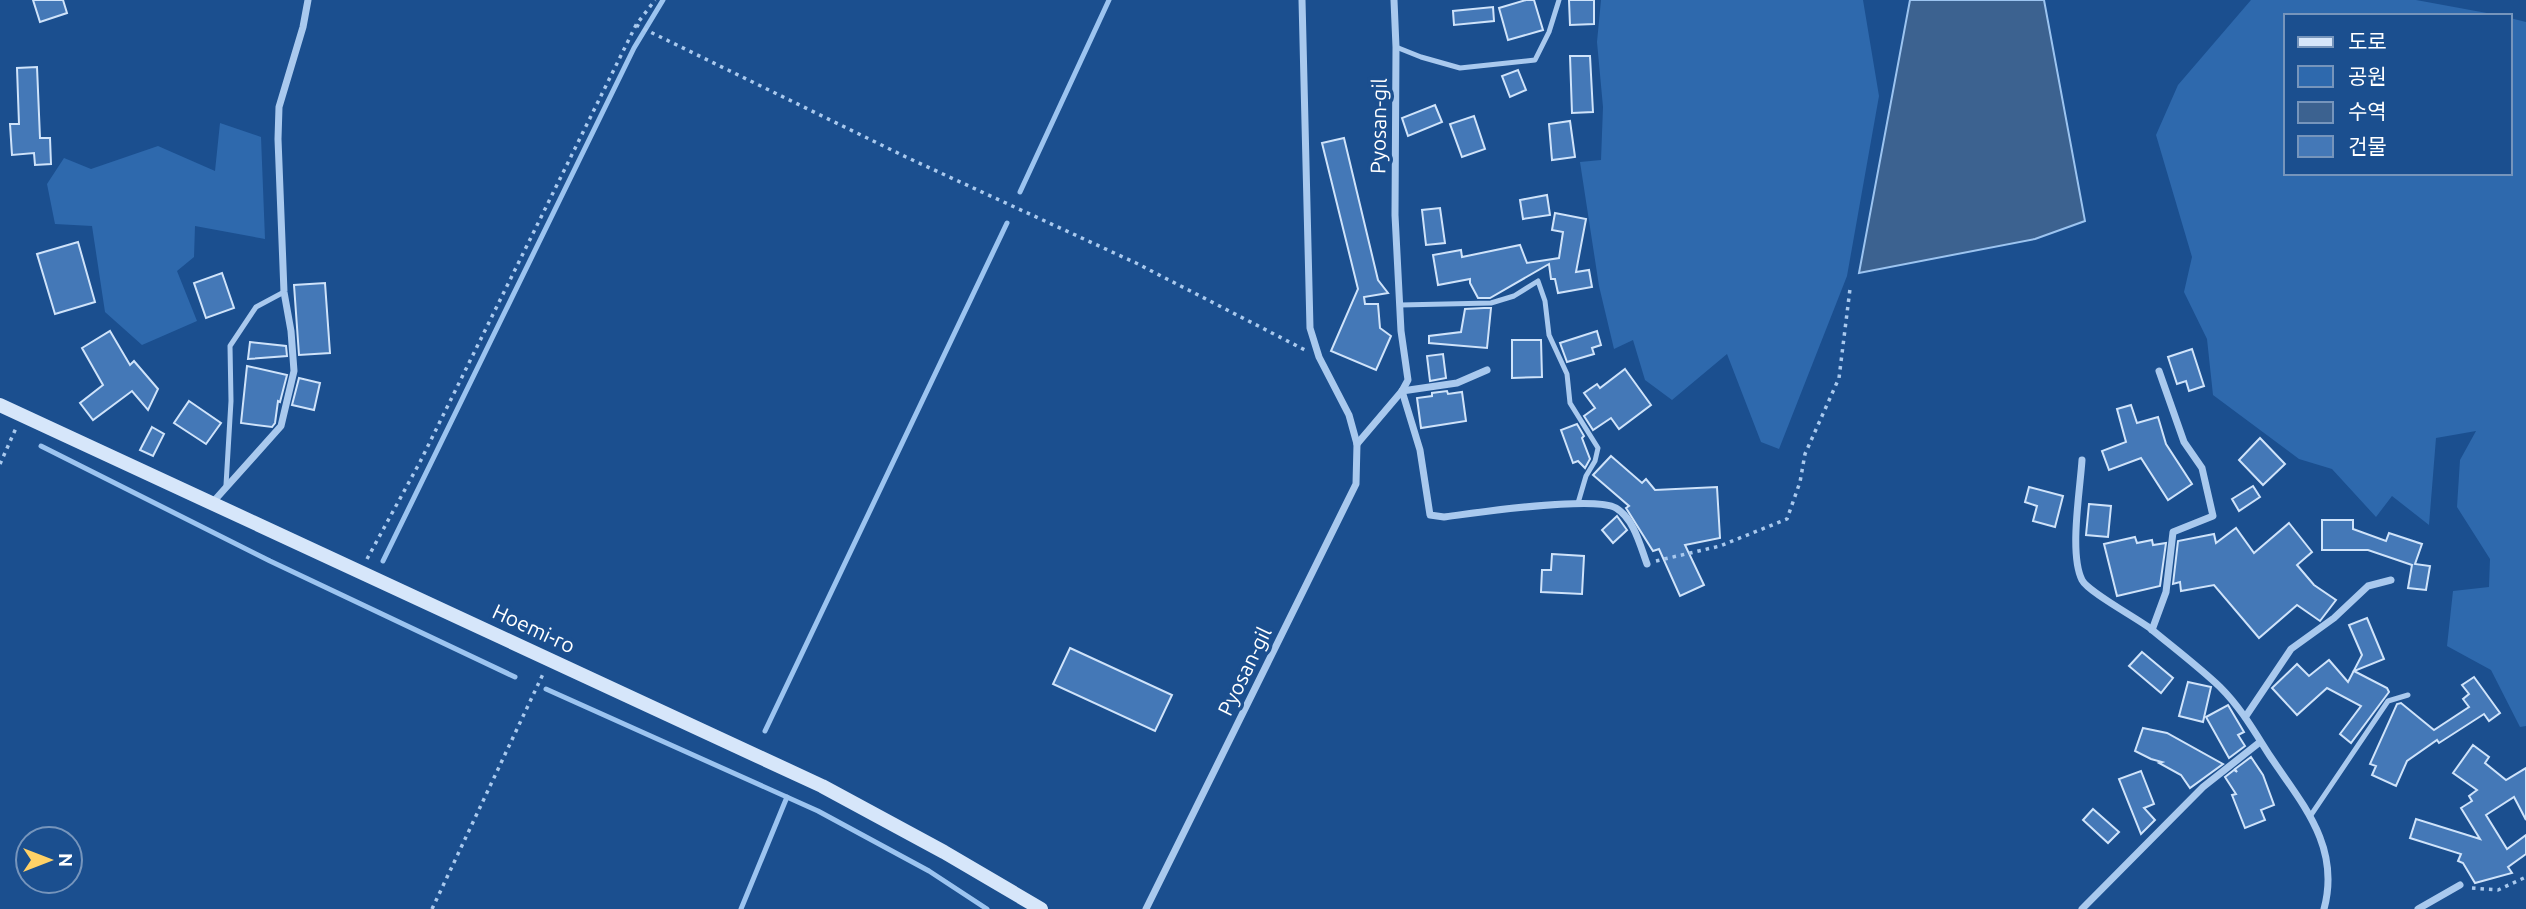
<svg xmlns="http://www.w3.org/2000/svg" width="2526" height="909" viewBox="0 0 2526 909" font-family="Ubuntu,'Noto Sans KR',sans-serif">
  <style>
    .green { fill: #2e69ad }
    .water { fill: #3c6290; stroke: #9cc4f0; stroke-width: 2 }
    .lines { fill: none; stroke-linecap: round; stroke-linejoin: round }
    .stream { stroke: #9cc4f0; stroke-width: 5 }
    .building { fill: #4478b7; stroke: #cfe3fa; stroke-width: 2 }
    .path { stroke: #a9c9ee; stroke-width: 3.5; stroke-dasharray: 3.5 5; stroke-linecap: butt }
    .lane { stroke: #a9c9ee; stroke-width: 5 }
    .street { stroke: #a9c9ee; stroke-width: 7 }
    .secondary { stroke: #d6e6fa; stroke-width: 14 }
    .labels { text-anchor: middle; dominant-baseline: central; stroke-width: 7; stroke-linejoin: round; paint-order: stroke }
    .street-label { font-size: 21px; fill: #fff; stroke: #1b4f8f }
  </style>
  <rect width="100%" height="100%" fill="#1b4f8f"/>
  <g class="green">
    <polygon points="1601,0 1863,0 1879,96 1847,276 1779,449 1761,442 1727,354 1672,400 1645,380 1633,340 1614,349 1599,286 1580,162 1601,160 1603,107 1597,42"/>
    <polygon points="2251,0 2416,0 2503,16 2286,16 2286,173 2510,173 2510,18 2526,22 2526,726 2520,727 2491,670 2447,646 2453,591 2489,587 2490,559 2457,507 2460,460 2476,431 2436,438 2429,525 2392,496 2376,517 2332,469 2299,459 2213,395 2207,339 2184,292 2192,257 2156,135 2178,85"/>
    <polygon points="220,123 261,137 265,239 195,226 194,257 177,271 197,321 142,345 105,312 92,226 55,224 47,184 64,158 91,169 158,146 215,171"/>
  </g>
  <polygon class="water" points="1910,0 2044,0 2085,221 2035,239 1859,273"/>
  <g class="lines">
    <g class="stream">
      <polyline points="1020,192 1109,0"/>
      <polyline points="41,446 270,561 515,677"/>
      <polyline points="383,561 634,48 663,0"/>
      <polyline points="546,689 818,811 929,871 987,909"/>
      <polyline points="765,731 1007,223"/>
      <polyline points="741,909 787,797"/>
    </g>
  </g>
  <g class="building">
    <polygon points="33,0 63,0 67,13 40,22"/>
    <polygon points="1526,0 1534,0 1543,30 1508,40 1499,8"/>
    <polygon points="1569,0 1594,0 1594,24 1570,25"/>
    <polygon points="1493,7 1494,21 1454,25 1453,11"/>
    <polygon points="1570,56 1590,56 1593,112 1572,113"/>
    <polygon points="37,67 40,138 50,138 51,164 35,165 34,153 12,155 10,124 19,124 17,68"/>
    <polygon points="1518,70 1526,90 1510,97 1502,76"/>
    <polygon points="1435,105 1442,122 1408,136 1402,118"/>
    <polygon points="1474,116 1485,149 1462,157 1450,124"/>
    <polygon points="1570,121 1575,157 1552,160 1549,124"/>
    <polygon points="1344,138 1378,280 1388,293 1364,297 1365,304 1378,304 1380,328 1391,336 1376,370 1331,351 1358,289 1322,143"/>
    <polygon points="1547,195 1550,215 1523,219 1520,200"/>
    <polygon points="1440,208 1445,243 1426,245 1422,210"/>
    <polygon points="1555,213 1586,219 1576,272 1589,270 1592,287 1558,293 1555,279 1551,279 1549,264 1490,298 1478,298 1470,283 1470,279 1438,285 1433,255 1461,250 1462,257 1520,245 1527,263 1559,258 1563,232 1552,230"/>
    <polygon points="78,242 95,302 55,314 37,254"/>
    <polygon points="222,273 234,308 206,318 194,283"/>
    <polygon points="325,283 330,353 299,355 294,285"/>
    <polygon points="1484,308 1491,308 1487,348 1429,343 1429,336 1461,332 1465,309"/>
    <polygon points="110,331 130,365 134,361 158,389 148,410 132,391 93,420 80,403 103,385 82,348"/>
    <polygon points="1597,331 1601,345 1592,348 1594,354 1567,362 1560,343"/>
    <polygon points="1512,340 1541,340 1542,377 1512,378"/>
    <polygon points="250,342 286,346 287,356 248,359"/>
    <polygon points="2192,349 2204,386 2189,391 2186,381 2177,384 2168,357"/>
    <polygon points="1443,354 1446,378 1430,381 1427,356"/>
    <polygon points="247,366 287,375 280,402 278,401 275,423 272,427 241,423"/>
    <polygon points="1625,369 1651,405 1619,429 1611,418 1593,430 1584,416 1595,408 1584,393 1597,384 1600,388"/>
    <polygon points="299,378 320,383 314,410 292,405"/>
    <polygon points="1447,391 1448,394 1462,392 1466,421 1421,428 1417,398 1432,396 1432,393"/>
    <polygon points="189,401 221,423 206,444 174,423"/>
    <polygon points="2131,405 2137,423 2158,417 2166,444 2192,484 2168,500 2141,458 2109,470 2102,451 2126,442 2117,409"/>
    <polygon points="1577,424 1584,436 1582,438 1590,459 1585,468 1578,461 1573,463 1561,430"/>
    <polygon points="152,427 164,434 153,456 140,450"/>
    <polygon points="2260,438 2285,464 2263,485 2239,460"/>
    <polygon points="1611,456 1642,483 1646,479 1655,490 1717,487 1720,538 1685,545 1704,585 1680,596 1659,549 1653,551 1626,508 1629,506 1593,475"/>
    <polygon points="2253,486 2260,497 2239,511 2232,499"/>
    <polygon points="2029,487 2063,496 2055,527 2033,521 2037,506 2025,502"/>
    <polygon points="2089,504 2111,506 2108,537 2086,535"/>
    <polygon points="1617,516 1627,530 1613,543 1602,530"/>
    <polygon points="2322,520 2353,520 2353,529 2386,541 2389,533 2422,544 2415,564 2430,566 2426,590 2408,588 2412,565 2368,550 2322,550"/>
    <polygon points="2289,523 2312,552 2297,565 2314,585 2336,600 2320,621 2297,605 2259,638 2214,585 2181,591 2180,582 2173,584 2178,541 2214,534 2216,543 2236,528 2254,553"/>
    <polygon points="2135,537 2137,543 2152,540 2153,545 2166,543 2160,586 2117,596 2104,544"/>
    <polygon points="1552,554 1584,556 1582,594 1541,592 1542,570 1551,570"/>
    <polygon points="2367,618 2384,659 2354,671 2387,688 2389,692 2351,743 2340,734 2361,706 2327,688 2297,715 2272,688 2297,664 2309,676 2329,660 2348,682 2362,655 2349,625"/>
    <polygon points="1070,648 1172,695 1155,731 1053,684"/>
    <polygon points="2142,652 2173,678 2161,693 2129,666"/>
    <polygon points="2474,677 2500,713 2489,721 2484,714 2439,743 2437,740 2407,761 2396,786 2372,775 2376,766 2370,764 2397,704 2401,703 2434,730 2469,707 2463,699 2469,694 2462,685"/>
    <polygon points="2188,682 2211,687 2203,722 2179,716"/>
    <polygon points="2228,705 2244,732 2238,735 2245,746 2229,758 2206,717"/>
    <polygon points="2143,728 2167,733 2223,764 2190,788 2181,775 2159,763 2162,762 2151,759 2135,751"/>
    <polygon points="2473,745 2489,757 2485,763 2506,780 2526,768 2526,820 2514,797 2486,815 2507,849 2526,835 2526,854 2508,867 2512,873 2475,883 2463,863 2458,861 2461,854 2410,838 2416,819 2480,839 2461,808 2472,801 2469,796 2477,790 2453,773"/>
    <polygon points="2251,757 2263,775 2274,805 2261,810 2265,820 2245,828 2232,795 2236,794 2225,777 2234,770 2237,772 2235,769"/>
    <polygon points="2141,771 2154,804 2144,808 2155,820 2141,834 2119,779"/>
    <polygon points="2093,809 2119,832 2108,843 2083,820"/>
  </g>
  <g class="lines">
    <g class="path">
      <polyline points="636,25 906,157 1136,263 1305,350"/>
      <polyline points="0,464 16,428"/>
      <polyline points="367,559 420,462 636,25 655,0"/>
      <polyline points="1656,561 1720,546 1787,519 1800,482 1805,454 1839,378 1850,289"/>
      <polyline points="2472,888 2498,890 2526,877"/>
      <polyline points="432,909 543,674"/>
    </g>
    <g class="lane">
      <polyline points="1396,47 1421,57 1460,68 1535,60 1549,32 1559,0"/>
      <polyline points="1400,305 1491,303 1514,296 1538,281 1545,301 1549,335 1567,374 1570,403 1598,448 1595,461 1586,476 1578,503"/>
      <polyline points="226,485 231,401 230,346 256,307 284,292"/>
      <polyline points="2311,815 2388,701 2408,695"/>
    </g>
    <g class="street">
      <path d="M1487,370L1457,383L1402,391L1420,450L1430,515L1444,517C1475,513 1594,495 1616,508C1634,519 1640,545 1647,564"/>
      <polyline points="1357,444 1402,391 1408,380 1401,331 1395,215 1396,47 1394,0"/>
      <path d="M2082,460C2080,491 2069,554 2082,580C2088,592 2137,618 2151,629C2174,648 2199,667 2220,687C2241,708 2254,731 2270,756C2302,804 2341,846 2324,909"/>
      <polyline points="213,502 281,426 294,371 291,331 284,292 278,139 279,107 303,27 308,0"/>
      <polyline points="2152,630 2166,592 2173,532 2213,516 2202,468 2184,442 2159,371"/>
      <polyline points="2246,716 2291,649 2334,618 2368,586 2391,580"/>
      <polyline points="1146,909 1356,484 1357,444 1349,415 1319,357 1310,328 1302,0"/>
      <polyline points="2082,909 2203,787 2260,742"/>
      <polyline points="2418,909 2460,885"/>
    </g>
    <polyline class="secondary" points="0,405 822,786 944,852 1041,909"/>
  </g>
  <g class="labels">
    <g class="street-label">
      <text transform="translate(1378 126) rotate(-89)">Pyosan-gil</text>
      <text transform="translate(534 628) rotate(25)">Hoemi-ro</text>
      <text transform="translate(1244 671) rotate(-64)">Pyosan-gil</text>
    </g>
  </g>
  <rect x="2284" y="14" width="228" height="161" fill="#1b4f8f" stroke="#7695bc" stroke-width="2"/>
  <rect x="2298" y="37" width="35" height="10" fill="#d6e6fa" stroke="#7695bc" stroke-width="2"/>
  <text x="2348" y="49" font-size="21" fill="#ffffff">도로</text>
  <rect x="2298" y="66" width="35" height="21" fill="#2e69ad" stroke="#7695bc" stroke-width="2"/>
  <text x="2348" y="84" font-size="21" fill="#ffffff">공원</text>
  <rect x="2298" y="102" width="35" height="21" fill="#3c6290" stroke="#7695bc" stroke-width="2"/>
  <text x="2348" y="119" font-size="21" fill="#ffffff">수역</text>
  <rect x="2298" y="136" width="35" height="21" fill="#4478b7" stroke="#7695bc" stroke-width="2"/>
  <text x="2348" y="154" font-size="21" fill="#ffffff">건물</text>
  <g transform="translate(49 860) rotate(90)"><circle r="33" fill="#1b4f8f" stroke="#7695bc" stroke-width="2"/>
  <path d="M0-5L12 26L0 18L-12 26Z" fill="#ffd166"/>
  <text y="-10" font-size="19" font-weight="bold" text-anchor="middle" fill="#ffffff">N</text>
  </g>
</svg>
